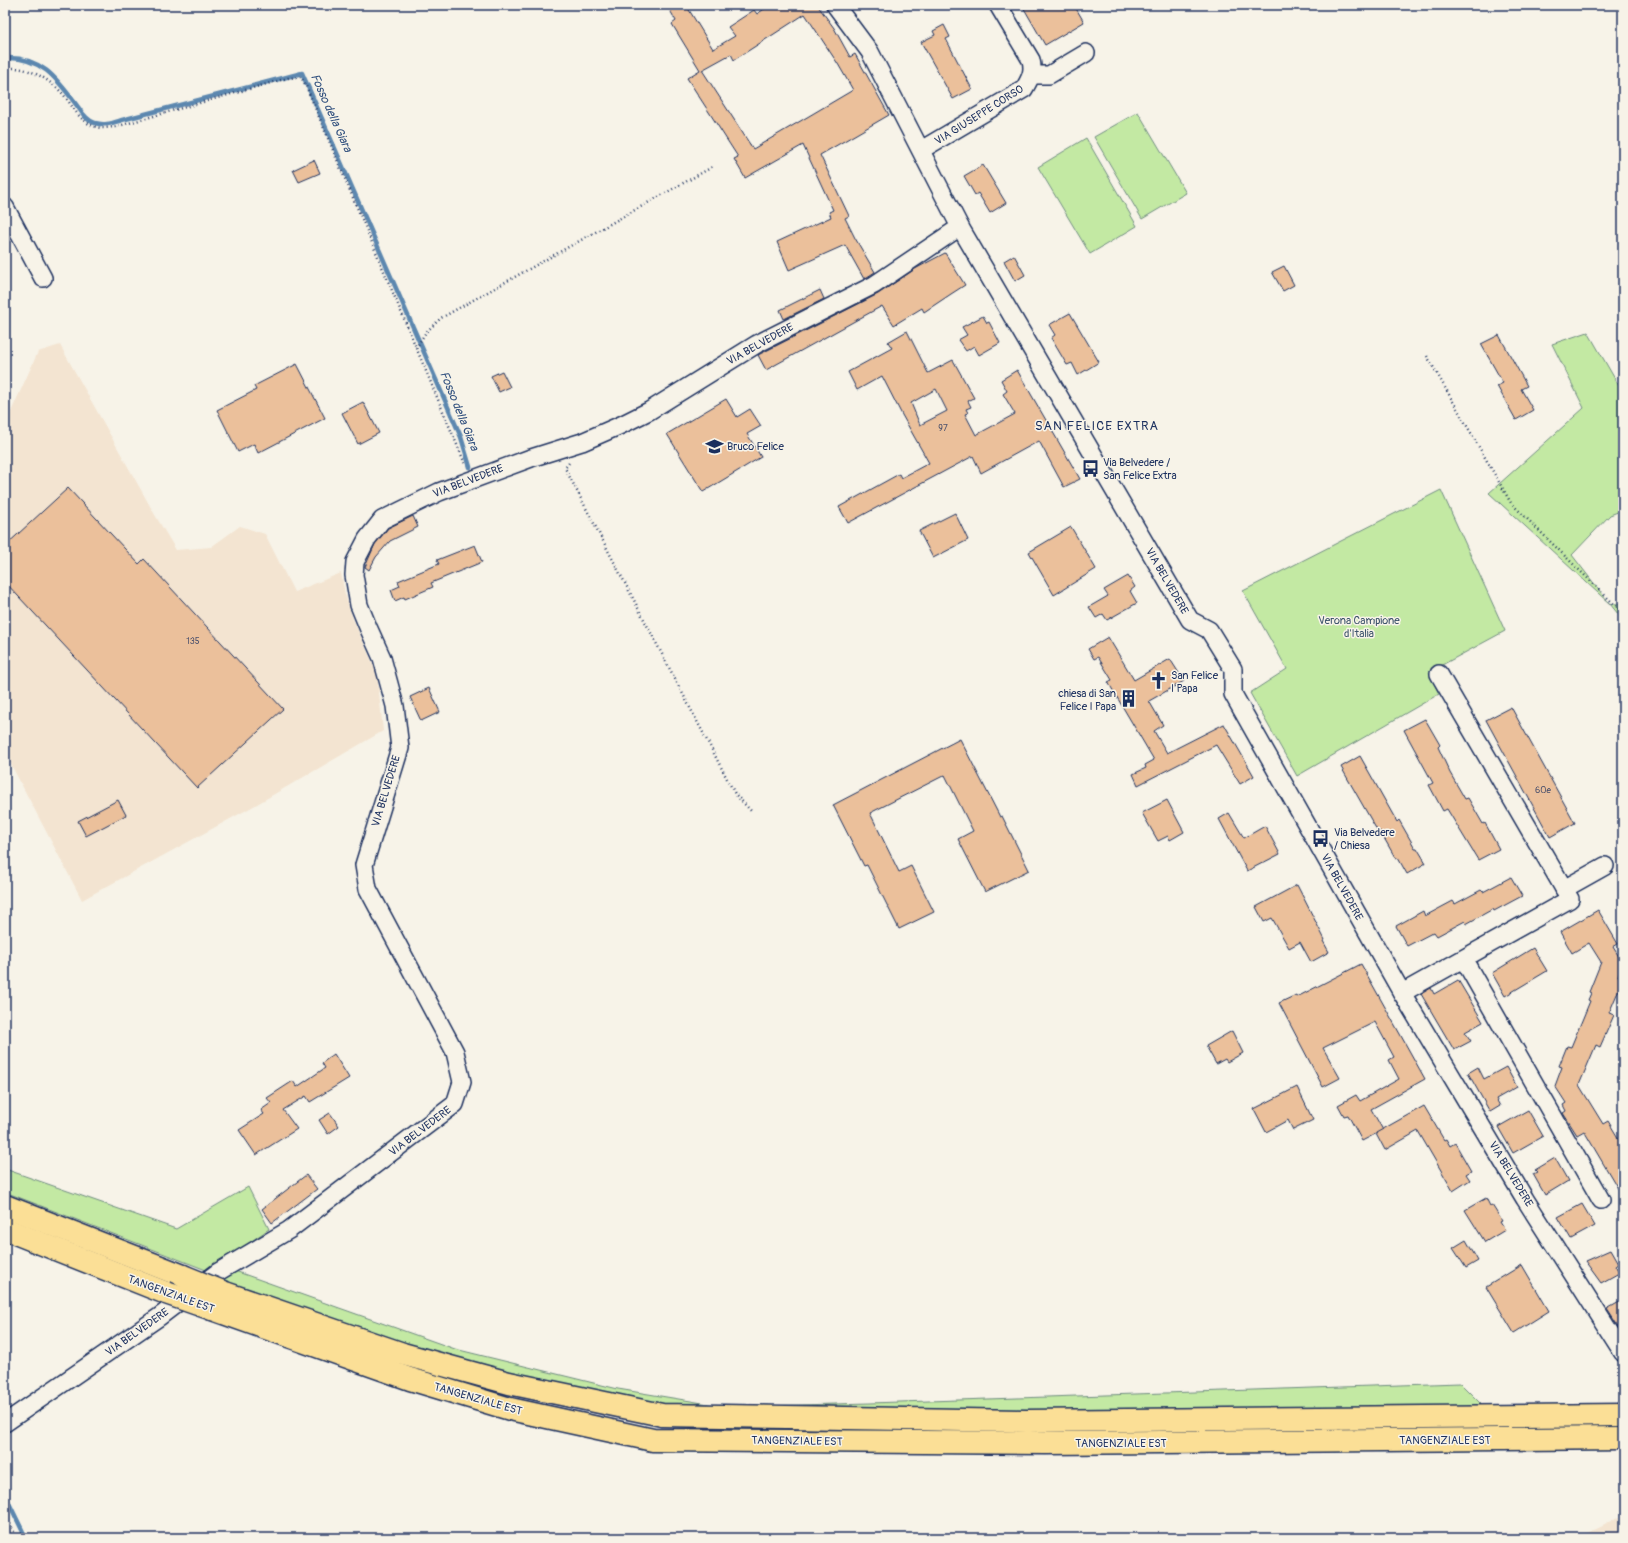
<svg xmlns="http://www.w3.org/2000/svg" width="1628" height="1543" viewBox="0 0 1628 1543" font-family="Pangolin,sans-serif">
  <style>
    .built { fill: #f3e4d1 }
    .green { fill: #c3e9a3; stroke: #6f8c80 }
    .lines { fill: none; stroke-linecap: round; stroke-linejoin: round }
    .stream { stroke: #5b87af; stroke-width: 4.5 }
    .building { fill: #ebc09b; stroke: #1b2f5e; fill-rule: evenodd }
    .minor-casing { stroke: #1b2f5e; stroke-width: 20 }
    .highway-casing { stroke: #1b2f5e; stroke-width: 25 }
    .path { stroke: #1b2f5e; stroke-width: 2.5; stroke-dasharray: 1 3; stroke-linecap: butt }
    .minor { stroke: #f7f3e8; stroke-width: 17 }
    .highway { stroke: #fbdf96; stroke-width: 22 }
    .highway-bridge-casing { stroke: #1b2f5e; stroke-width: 25; stroke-linecap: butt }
    .highway-bridge { stroke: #fbdf96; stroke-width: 22 }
    .labels { text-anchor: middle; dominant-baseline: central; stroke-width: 3; stroke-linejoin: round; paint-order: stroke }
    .number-label { font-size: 9px; fill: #4f536d }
    .street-label { font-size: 11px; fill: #1b2f5e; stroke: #f7f3e8 }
    .poi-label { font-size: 11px; fill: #1b2f5e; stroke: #f7f3e8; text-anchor: start }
    .park-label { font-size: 11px; fill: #3d546c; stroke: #f7f3e8 }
    .water-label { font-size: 12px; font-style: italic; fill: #365480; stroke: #f7f3e8 }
    .quarter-label { font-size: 13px; letter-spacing: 1px; fill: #1b2f5e; stroke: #f7f3e8 }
  </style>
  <rect width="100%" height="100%" fill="#f7f3e8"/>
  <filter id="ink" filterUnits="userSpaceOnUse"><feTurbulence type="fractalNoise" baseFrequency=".025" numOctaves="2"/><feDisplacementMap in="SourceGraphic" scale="8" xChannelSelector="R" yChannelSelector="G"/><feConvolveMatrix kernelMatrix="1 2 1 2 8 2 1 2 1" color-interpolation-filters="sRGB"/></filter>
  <g filter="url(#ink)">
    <g class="built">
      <polygon points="60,345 155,515 176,550 211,547 240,526 265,534 294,592 341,573 345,594 353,619 377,673 383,731 252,807 82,900 5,753 5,425 38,352"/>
      <polygon points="1623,1516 1623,1538 1578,1538"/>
    </g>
    <g class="green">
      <polygon points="1138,112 1186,193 1142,219 1094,137"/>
      <polygon points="1086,138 1137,226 1090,254 1038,167"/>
      <polygon points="1588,332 1619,386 1623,384 1623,510 1610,515 1572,555 1610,604 1623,604 1623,620 1610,604 1489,493 1584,408 1552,344"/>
      <polygon points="1441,490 1505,631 1429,672 1439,694 1297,776 1250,693 1287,669 1243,591"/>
      <polygon points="5,1169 176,1229 248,1187 269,1229 220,1263 206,1270 5,1192"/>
      <polygon points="235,1271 455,1349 618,1389 727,1407 870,1403 1460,1383 1487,1410 1128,1424 594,1403 216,1285"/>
    </g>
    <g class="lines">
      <g class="stream">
        <path d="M5,58C42,56 58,80 78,107C82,113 87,121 95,123C105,126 112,123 122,120L302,73L461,437L470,467"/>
        <polyline points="5,1495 26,1538"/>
      </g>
    </g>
    <g class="building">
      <path d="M667,5H686L713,49L735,36L728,27L754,10L757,14L770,5H819L818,6L834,28L850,57L855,54L889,115L820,155L849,216L845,218L855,238L875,272L864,279L845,245L789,270L777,242L831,217L829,212L833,210L803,145L745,178L734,159L738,157L687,78L700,70L672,24L676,21ZM805,14L838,64L853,90L753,149L702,70L731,54L734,60Z"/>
      <polygon points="1022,5 1074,5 1084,22 1045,45"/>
      <polygon points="944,25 950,37 946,39 972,89 953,99 921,42 935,35 933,31"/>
      <polygon points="314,160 320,173 299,182 293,170"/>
      <polygon points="983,165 1006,203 990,213 978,193 975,195 964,176"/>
      <polygon points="945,253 965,285 951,294 924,312 922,308 894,325 882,306 766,370 758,355 878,294 915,269"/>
      <polygon points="1014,255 1025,275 1015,281 1004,261"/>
      <polygon points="1284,266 1294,285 1283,291 1272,272"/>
      <polygon points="820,290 824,299 784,319 780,310"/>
      <polygon points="1070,313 1099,362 1078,375 1072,363 1067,365 1051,338 1055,335 1049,325"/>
      <polygon points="983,316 987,323 989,322 1000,343 979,355 974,346 966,351 958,340 967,335 962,327"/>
      <path d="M907,331L928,373L953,360L974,398L968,401L971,407L966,409L968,413L965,414L976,435L1015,414L1003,394L1007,391L1001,380L1017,370L1080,479L1064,487L1039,441L981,473L973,456L848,523L839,507L899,474L901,478L929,463L902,415L882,376L857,390L848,372L892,348L888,342ZM936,389L947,411L920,425L911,403Z"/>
      <polygon points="1499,335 1527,386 1521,389 1533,410 1516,420 1497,386 1503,383 1481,344"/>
      <polygon points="297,364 325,418 258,453 254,444 238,452 217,410 256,390 254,386"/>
      <polygon points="502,371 510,387 499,392 491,376"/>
      <polygon points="726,399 737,417 750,409 761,426 747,434 761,457 703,492 667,434"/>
      <polygon points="363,402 379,433 358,444 342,413"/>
      <polygon points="68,488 139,564 144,559 283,709 197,788 5,582 5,546"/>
      <polygon points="955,513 968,540 933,558 919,531"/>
      <polygon points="413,516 418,527 390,541 376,557 369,570 365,567 375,544 388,528"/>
      <polygon points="1071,527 1096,569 1054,595 1029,552"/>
      <polygon points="475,545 482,562 431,583 433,587 405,599 404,597 395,601 391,590 400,586 398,581 439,564 437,560"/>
      <polygon points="1128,576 1135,587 1130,591 1137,603 1107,620 1103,614 1096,618 1089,607 1108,596 1104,590"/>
      <polygon points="1108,637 1134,680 1170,659 1184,681 1149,701 1163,725 1154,731 1167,753 1224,724 1254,776 1240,784 1216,745 1138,785 1133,774 1146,768 1145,765 1154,760 1108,682 1112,680 1098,657 1094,659 1088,649"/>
      <polygon points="429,688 440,712 421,721 410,697"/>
      <polygon points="1511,707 1575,823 1550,837 1486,720"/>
      <polygon points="1425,719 1440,745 1438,747 1450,773 1465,799 1468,798 1483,824 1485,823 1499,849 1478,860 1447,809 1443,811 1429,785 1433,783 1404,730"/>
      <polygon points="960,739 1000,817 1002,816 1029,870 985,892 958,839 973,831 945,775 870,813 899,872 911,866 934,912 899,929 867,865 864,866 833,805"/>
      <polygon points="1360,756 1397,822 1399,820 1415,848 1417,848 1426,863 1407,874 1398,858 1396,859 1380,831 1378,832 1341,767"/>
      <polygon points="118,800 126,815 86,836 78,821"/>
      <polygon points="1167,800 1184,832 1170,840 1168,836 1158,841 1142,813"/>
      <polygon points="1229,813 1244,838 1265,826 1280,854 1247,871 1219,819"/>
      <polygon points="1511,877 1522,896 1494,911 1493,909 1466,924 1465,921 1437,936 1434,932 1407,946 1396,926 1423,911 1425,916 1453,901 1455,904 1481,890 1483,892"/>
      <polygon points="1297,885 1325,940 1323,941 1329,952 1311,962 1300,942 1289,948 1272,918 1264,922 1256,907"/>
      <polygon points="1598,910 1618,944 1613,947 1623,963 1618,976 1623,978 1623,980 1609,1013 1614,1015 1600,1047 1596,1045 1579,1085 1603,1124 1608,1121 1623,1146 1623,1197 1584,1131 1577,1135 1563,1113 1566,1111 1563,1105 1566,1103 1555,1086 1562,1067 1559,1066 1567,1046 1571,1047 1590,1001 1588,1000 1591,993 1589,992 1601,962 1589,943 1572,953 1560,932"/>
      <polygon points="1533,948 1547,971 1505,996 1492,973"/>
      <polygon points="1361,964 1425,1079 1371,1109 1383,1130 1362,1141 1348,1115 1344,1116 1338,1105 1356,1095 1360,1101 1399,1079 1389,1060 1394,1057 1375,1022 1323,1048 1340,1078 1323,1087 1279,1003 1296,995 1297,997"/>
      <polygon points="1458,980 1483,1022 1465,1032 1471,1041 1454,1050 1421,994 1431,988 1434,994"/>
      <polygon points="1232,1031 1243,1053 1227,1062 1225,1059 1216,1064 1206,1046"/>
      <polygon points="334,1054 349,1078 310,1102 306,1096 283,1110 297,1129 256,1155 239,1130 264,1114 261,1110 271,1103 267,1098 293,1081 297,1087 325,1068 322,1063"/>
      <polygon points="1478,1067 1484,1079 1506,1067 1517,1087 1496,1099 1500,1106 1490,1112 1468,1073"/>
      <polygon points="1297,1087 1313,1120 1293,1130 1288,1120 1266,1132 1254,1109"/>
      <polygon points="1424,1106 1444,1140 1446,1139 1450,1146 1455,1143 1471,1171 1466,1174 1470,1180 1453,1191 1418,1131 1385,1150 1376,1133"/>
      <polygon points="1528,1110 1543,1136 1513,1153 1498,1127"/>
      <polygon points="330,1113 339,1126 328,1134 319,1120"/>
      <polygon points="1555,1158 1568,1181 1545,1195 1533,1174 1537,1172 1535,1170"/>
      <polygon points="306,1175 317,1189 272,1223 262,1209"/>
      <polygon points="1486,1198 1490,1206 1492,1205 1502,1221 1500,1222 1505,1230 1485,1242 1465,1210"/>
      <polygon points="1582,1204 1595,1226 1571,1239 1558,1217"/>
      <polygon points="1466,1240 1478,1261 1466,1268 1453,1248"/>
      <polygon points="1610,1250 1618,1264 1615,1266 1619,1273 1601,1283 1585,1261"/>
      <polygon points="1522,1265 1549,1311 1514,1333 1486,1287"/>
      <polygon points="1623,1300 1623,1334 1607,1309"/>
    </g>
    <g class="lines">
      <defs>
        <g id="minor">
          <polyline points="835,5 870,52 960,227 1190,620 1209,630 1233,669 1233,694 1402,993 1525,1199 1623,1353"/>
          <polyline points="1032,75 1049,75 1086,53"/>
          <path d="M921,150L1024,89C1030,79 1034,72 1031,60L998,5"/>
          <polyline points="5,207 43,278"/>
          <polyline points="1564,889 1605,866"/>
          <polyline points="1464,960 1601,1200"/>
          <polyline points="1402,993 1570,899 1439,674"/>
          <polyline points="5,1423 159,1317 218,1272 289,1230 455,1104 462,1082 455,1052 368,889 364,865 400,748 395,706 382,658 368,627 359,605 354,575 355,562 367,539 382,520 439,492 531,458 582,442 621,425 649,411 757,344 874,285 960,227"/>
        </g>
        <g id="highway">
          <polyline points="5,1206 183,1276"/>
          <polyline points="5,1229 166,1293"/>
          <polyline points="225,1293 403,1354 509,1383 662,1415 1027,1421 1623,1415"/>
          <polyline points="212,1309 410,1379 510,1409 653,1440 1046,1443 1623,1438"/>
        </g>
      </defs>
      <use href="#minor" class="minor-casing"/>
      <use href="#highway" class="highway-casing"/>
      <g class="path">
        <path d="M5,69C25,64 49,79 62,93C73,105 79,123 97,127C102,129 110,127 115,127L288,78L301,77L306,86L466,466"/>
        <polyline points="416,348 426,332 441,318 714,166"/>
        <polyline points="1427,356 1511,503 1623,613"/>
        <polyline points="569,463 565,468 735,794 752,812"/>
        <polyline points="5,1513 17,1538"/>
      </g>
      <use href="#minor" class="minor"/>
      <use href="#highway" class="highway"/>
      <defs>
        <g id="highway-bridge">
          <polyline points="183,1276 225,1293"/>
          <polyline points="166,1293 212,1309"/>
        </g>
      </defs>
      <use href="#highway-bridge" class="highway-bridge-casing"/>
      <use href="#highway-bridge" class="highway-bridge"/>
    </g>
  </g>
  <defs>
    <symbol id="school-bare" viewBox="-9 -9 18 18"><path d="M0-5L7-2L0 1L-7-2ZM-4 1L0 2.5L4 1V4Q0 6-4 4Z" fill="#1b2f5e" stroke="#f7f3e8" stroke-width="2.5" paint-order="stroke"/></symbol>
    <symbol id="bus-bare" viewBox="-9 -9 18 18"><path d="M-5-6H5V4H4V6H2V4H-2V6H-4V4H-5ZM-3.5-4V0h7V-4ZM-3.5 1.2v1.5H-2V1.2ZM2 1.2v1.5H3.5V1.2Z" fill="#1b2f5e" stroke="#f7f3e8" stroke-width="2.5" paint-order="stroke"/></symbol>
    <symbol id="church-bare" viewBox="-9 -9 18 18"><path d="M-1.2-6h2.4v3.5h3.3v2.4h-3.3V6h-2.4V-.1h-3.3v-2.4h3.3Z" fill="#1b2f5e" stroke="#f7f3e8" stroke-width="2.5" paint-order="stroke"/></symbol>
    <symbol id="building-bare" viewBox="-9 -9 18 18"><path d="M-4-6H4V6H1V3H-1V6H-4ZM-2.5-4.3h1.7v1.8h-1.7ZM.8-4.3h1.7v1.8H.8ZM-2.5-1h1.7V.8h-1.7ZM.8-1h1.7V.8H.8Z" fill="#1b2f5e" stroke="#f7f3e8" stroke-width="2.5" paint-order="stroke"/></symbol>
  </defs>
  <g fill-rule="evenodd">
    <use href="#school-bare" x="702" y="434" width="25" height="25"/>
    <use href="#bus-bare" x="1078" y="456" width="25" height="25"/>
    <use href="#church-bare" x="1146" y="668" width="25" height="25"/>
    <use href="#building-bare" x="1116" y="686" width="25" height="25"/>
    <use href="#bus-bare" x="1308" y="826" width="25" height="25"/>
  </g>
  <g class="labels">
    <g class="number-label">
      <text x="943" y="428">97</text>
      <text x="193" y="641">135</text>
      <text x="1543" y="790">60e</text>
    </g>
    <g class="street-label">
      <text transform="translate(979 115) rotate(-32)">VIA GIUSEPPE CORSO</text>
      <text transform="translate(760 344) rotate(-29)">VIA BELVEDERE</text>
      <text transform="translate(468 481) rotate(-21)">VIA BELVEDERE</text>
      <text transform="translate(1167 581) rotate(60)">VIA BELVEDERE</text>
      <text transform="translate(386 791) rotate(-73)">VIA BELVEDERE</text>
      <text transform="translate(1342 887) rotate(61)">VIA BELVEDERE</text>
      <text transform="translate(420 1131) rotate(-37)">VIA BELVEDERE</text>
      <text transform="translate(1511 1174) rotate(59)">VIA BELVEDERE</text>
      <text transform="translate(171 1294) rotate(20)">TANGENZIALE EST</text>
      <text transform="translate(137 1332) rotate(-35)">VIA BELVEDERE</text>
      <text transform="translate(478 1399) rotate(16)">TANGENZIALE EST</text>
      <text x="1445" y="1440">TANGENZIALE EST</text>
      <text transform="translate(797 1441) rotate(1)">TANGENZIALE EST</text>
      <text x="1121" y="1443">TANGENZIALE EST</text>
    </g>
    <g class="poi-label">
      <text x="727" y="446">Bruco Felice</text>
      <text x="1103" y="462">Via Belvedere /<tspan x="1103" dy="13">San Felice Extra</tspan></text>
      <text x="1171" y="675">San Felice<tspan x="1171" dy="13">I Papa</tspan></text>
      <text x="1116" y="693" text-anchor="end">chiesa di San<tspan x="1116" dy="13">Felice I Papa</tspan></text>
      <text x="1334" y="832">Via Belvedere<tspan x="1334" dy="13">/ Chiesa</tspan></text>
    </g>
    <g class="park-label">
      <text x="1359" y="620">Verona Campione<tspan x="1359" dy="13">d'Italia</tspan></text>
    </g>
    <g class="water-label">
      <text transform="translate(331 113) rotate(66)">Fosso della Giara</text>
      <text transform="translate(459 411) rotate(68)">Fosso della Giara</text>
    </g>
    <g class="quarter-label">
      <text x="1097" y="426">SAN FELICE EXTRA</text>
    </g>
  </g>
  <rect width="1628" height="1543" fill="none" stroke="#f7f3e8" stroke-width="20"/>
  <rect x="10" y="10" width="1608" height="1523" fill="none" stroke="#1b2f5e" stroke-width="1.5" filter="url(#ink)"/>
</svg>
